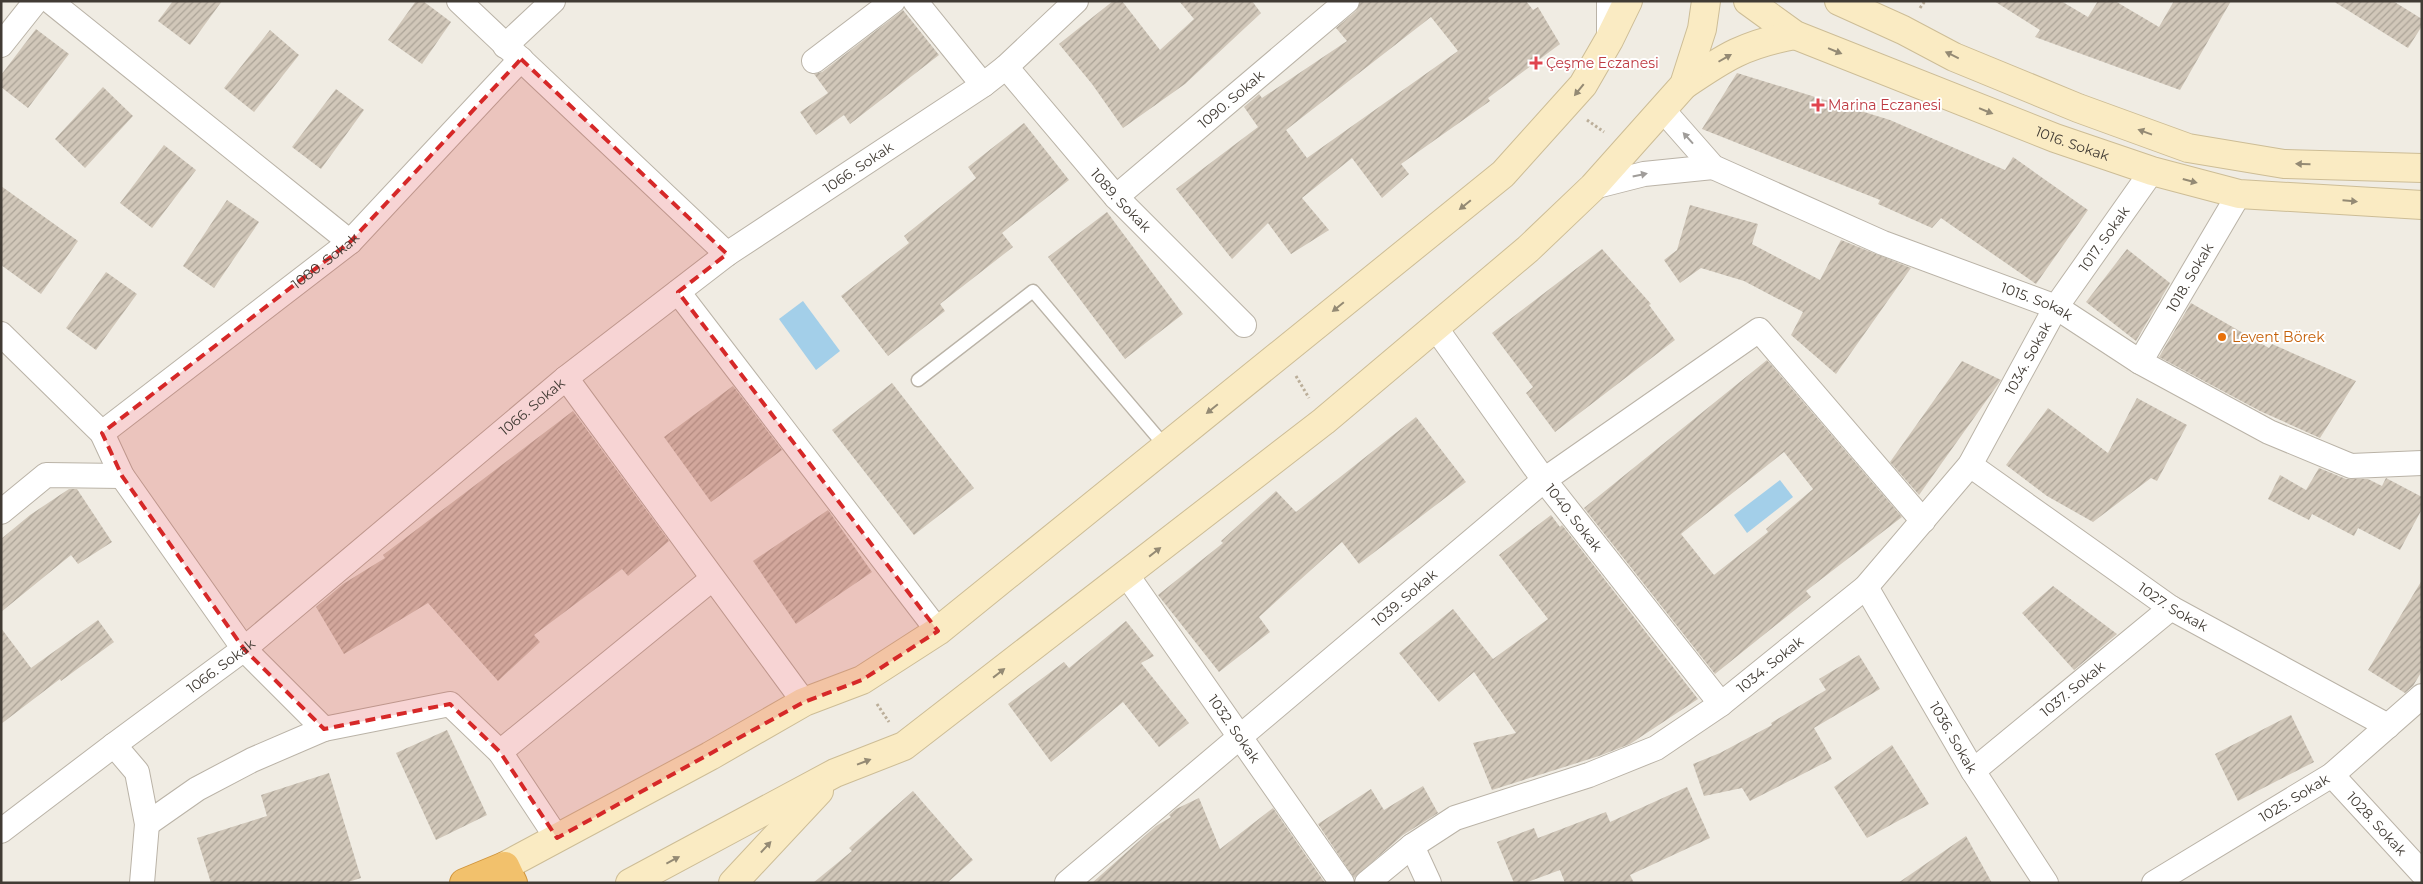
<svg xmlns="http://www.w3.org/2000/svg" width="2423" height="884" viewBox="0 0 2423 884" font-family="Montserrat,sans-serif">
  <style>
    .water { fill: #a3cfe9 }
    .building { fill: url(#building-hatch); fill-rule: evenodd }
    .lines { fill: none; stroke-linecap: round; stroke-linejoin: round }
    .lane-casing { stroke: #bab3a7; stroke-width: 15 }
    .street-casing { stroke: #bab3a7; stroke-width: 26 }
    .secondary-casing { stroke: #cdbd96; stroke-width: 30 }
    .highway-casing { stroke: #d0953d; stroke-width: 30 }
    .path { stroke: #bbae99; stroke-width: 3; stroke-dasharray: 2.5 2.5; stroke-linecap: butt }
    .lane { stroke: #fff; stroke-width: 12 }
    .street { stroke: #fff; stroke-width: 24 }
    .secondary { stroke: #faebc3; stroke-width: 28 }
    .highway { stroke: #f2c16c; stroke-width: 28 }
    .oneway { fill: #948a74 }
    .oneway2 { fill: #a09d9a }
    .marked { fill: #d62828; fill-opacity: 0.2; stroke: #d62828; stroke-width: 4; stroke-dasharray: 10 6; stroke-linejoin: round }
    .health-dot { fill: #e0444e; stroke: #fff; stroke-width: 2 }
    .food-dot { fill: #e8710a; stroke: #fff; stroke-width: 2 }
    .labels { text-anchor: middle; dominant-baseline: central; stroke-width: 4; stroke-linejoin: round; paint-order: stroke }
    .health-label { font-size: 14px; fill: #be3a42; stroke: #fff; text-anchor: start }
    .street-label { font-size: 14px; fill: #413b34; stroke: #fff }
    .food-label { font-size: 14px; fill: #c56008; stroke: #fff; text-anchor: start }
  </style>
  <defs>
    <pattern id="building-hatch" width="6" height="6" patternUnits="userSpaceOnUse" patternTransform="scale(1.25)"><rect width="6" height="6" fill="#d1c7b9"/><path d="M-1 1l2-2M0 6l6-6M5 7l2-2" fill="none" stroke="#aba397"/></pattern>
  </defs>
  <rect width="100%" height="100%" fill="#f0ece3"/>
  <g class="water">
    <polygon points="803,301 840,351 816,370 779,319"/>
    <polygon points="1780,480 1793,497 1747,533 1734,515"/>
  </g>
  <g class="building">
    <polygon points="173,1 222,1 190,45 158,21"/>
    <polygon points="416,1 423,1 451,22 422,64 388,40"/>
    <polygon points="1113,1 1122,1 1160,50 1194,19 1179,1 1252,1 1261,13 1185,84 1123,128 1092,84 1059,44"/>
    <path d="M1360,1H1526L1533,10L1538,7L1560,44L1488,98L1490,101L1401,164L1409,174L1382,198L1352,158L1302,198L1329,230L1291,254L1268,223L1232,259L1176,189L1258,127L1244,107L1259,94L1262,98L1347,41L1336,28L1356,11ZM1431,17L1458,51L1307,158L1286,130Z"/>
    <polygon points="1994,1 2061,1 2088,17 2098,1 2115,1 2159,27 2174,1 2231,1 2180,90 2035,37 2040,30"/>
    <polygon points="2333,1 2393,1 2422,19 2422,26 2408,48"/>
    <polygon points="903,10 939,55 850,124 844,115 816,135 800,112 828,93 814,74 822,72"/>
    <polygon points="36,29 69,54 28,108 1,87 1,75"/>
    <polygon points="270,30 299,55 254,112 224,88"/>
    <polygon points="1737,73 1890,120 2005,170 2013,157 2088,210 2036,284 1941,218 1932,228 1878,204 1880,200 1702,129"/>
    <polygon points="103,87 133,116 85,168 55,139"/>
    <polygon points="336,89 364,110 321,169 292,147"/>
    <polygon points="1024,123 1069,180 1002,233 1013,247 940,304 945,311 888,356 841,296 909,243 904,236 976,178 968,167"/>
    <polygon points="164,145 196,170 152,228 120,203"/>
    <polygon points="1,186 78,241 41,294 1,265"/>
    <polygon points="227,200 259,222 214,288 183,266"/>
    <polygon points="1690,205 1758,224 1752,244 1820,280 1841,240 1911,268 1836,374 1791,335 1803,312 1744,281 1701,268 1680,283 1664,260 1677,250"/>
    <polygon points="1107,212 1183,314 1125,359 1048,257"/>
    <polygon points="1602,249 1651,304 1649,305 1675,340 1555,432 1526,393 1533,387 1492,333"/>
    <polygon points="2127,249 2170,283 2136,341 2086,302"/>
    <polygon points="106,272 137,294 96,350 66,328"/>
    <polygon points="2191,303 2269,348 2272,344 2356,381 2320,438 2260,411 2159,357"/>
    <path d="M1767,360L1902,517L1806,591L1811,597L1715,674L1584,508ZM1784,452L1813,489L1766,529L1768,532L1714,575L1681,534Z"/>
    <polygon points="1962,361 2001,380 1919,495 1890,462"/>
    <polygon points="892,383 974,488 914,535 832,430"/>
    <polygon points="733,386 782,450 711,502 664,437"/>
    <polygon points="2137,398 2187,425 2157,481 2151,478 2093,522 2047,496 2006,465 2048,408 2108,453"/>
    <polygon points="573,411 669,541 628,576 622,569 534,635 540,642 498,681 428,603 344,654 316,607 343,584 385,558 383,555"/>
    <polygon points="1416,417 1466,482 1359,564 1342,542 1259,617 1270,632 1219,672 1158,595 1223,543 1221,541 1276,491 1296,512"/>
    <polygon points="2319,468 2346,479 2368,479 2382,486 2386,478 2422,497 2422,509 2400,550 2358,528 2354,536 2312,514 2309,520 2268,499 2280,475 2306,490"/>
    <polygon points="69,489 77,489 112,542 78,564 71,555 1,612 1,539 30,515"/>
    <polygon points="828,510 872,572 796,624 753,561"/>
    <polygon points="1551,515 1560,527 1562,525 1698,699 1630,744 1599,756 1492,790 1473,743 1516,733 1474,672 1439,702 1399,653 1453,609 1493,659 1548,619 1499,555"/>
    <polygon points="2422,580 2422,671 2413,686 2405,693 2368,670"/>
    <polygon points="2053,586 2117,634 2074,670 2022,613"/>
    <polygon points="98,620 114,642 61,681 60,679 1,724 1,628 31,668"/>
    <polygon points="1126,621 1154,656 1141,663 1189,723 1159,747 1123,702 1051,762 1008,704 1064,662 1069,668"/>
    <polygon points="1859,655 1880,689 1814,728 1832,759 1750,801 1742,788 1704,796 1693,764 1720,753 1772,725 1771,723 1826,690 1819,679"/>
    <polygon points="2291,715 2314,762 2238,801 2215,754"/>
    <polygon points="447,730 487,815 436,840 396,753"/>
    <polygon points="1892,745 1929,804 1867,838 1834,787"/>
    <polygon points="329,773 361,878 345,883 211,883 197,838 267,816 261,795"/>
    <polygon points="1423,786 1438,813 1403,835 1354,878 1318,824 1371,789 1384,810"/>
    <polygon points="1687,787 1710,838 1630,875 1634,883 1565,883 1560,870 1525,883 1514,883 1497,842 1534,828 1538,838 1606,812 1610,822"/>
    <polygon points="913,791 973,860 947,883 813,883 852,851 849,848"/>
    <polygon points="1199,798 1220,849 1273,808 1325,883 1092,883 1156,826 1171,817 1169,815 1176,809"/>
    <polygon points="1966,836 1992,883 1898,883"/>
  </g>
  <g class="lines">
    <defs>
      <polyline id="lane" points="918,380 1033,291 1165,446"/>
      <g id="street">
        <polyline points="50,1 350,242"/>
        <polyline points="459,1 727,254"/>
        <polyline points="915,1 983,85"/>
        <polyline points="1609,1 1609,39"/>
        <polyline points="1,45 36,1"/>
        <polyline points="505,46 553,1"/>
        <polyline points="814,61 893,1"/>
        <path id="s1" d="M1006,67L1116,197L1244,325"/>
        <path id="s2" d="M1662,109L1713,167L1883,243L2056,307L2140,362L2269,432L2351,466L2422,463"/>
        <polyline points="1593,187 1644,174 1713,167"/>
        <path id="s3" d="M1116,197L1347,1"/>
        <polyline points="678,292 938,631"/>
        <path id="s4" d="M1435,327L1544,480L1721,704"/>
        <polyline points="1,334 102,433 122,476 244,649 324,729 450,704 500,752 557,838"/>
        <path id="s5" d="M2140,362L2239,194"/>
        <polyline points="566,378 804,702"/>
        <path id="s6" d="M102,433L350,242L521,59"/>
        <path id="s7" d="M1970,465L2171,608L2388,726"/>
        <polyline points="1,512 46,475 122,476"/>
        <path id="s8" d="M1126,574L1342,883"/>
        <path id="s9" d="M1866,587L1973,771L2046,883"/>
        <polyline points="114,745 137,772 147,824 142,883"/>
        <polyline points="500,752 712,579"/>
        <path id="s10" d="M1973,771L2171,608"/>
        <path id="s11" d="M2332,775L2422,873"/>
        <polyline points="147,824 197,789 252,760 324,729"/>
        <path id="s12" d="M1,831L114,745L244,649L566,378L727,254L983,85L1006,67L1076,1"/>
        <polyline points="1412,846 1429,883"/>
        <path id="s13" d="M1067,883L1544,480L1759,330L1923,521"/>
        <path id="s14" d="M1367,883L1412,846L1455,818L1589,775L1656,748L1721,704L1866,587L1970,465L2056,307L2152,171"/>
        <path id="s15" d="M2154,883L2332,775L2422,696"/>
      </g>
      <g id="secondary">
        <path id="s16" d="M1748,1L1795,35L2055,138L2152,171L2239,194L2422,205"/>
        <polyline points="1839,1 1903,30 1954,57 2078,108 2188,148 2284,164 2422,168"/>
        <path d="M1684,85C1725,57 1745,44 1795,35"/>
        <polyline points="505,866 710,756 804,702 862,680 938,631 1503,174 1583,85 1609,40 1628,1"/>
        <polyline points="630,883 835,773 904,746 1324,421 1528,249 1593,187 1684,85 1702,29 1706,1"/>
        <polyline points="733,883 819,791"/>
      </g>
      <polyline id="highway" points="464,883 505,866 513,883"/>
    </defs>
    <use href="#lane" class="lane-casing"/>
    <use href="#street" class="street-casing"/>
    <use href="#secondary" class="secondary-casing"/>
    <use href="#highway" class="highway-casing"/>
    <g class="path">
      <polyline points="1920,8 1925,1"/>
      <polyline points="1587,120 1604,132"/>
      <polyline points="1296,376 1309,398"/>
      <polyline points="877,704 889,722"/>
    </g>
    <use href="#lane" class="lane"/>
    <use href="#street" class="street"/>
    <use href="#secondary" class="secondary"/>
    <use href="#highway" class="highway"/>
  </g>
  <defs><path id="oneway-solid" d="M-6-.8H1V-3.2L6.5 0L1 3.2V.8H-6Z" transform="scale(1.25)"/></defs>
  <g class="oneway">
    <use href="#oneway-solid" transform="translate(1835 51) rotate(22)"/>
    <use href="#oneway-solid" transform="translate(1952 55) rotate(-154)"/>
    <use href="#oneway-solid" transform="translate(1725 58) rotate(-30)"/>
    <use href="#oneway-solid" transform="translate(1579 90) rotate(129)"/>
    <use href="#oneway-solid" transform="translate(1986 111) rotate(22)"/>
    <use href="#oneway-solid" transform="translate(2145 132) rotate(-160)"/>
    <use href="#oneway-solid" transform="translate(2303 164) rotate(-178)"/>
    <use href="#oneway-solid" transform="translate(2190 181) rotate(15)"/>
    <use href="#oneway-solid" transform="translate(2350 201) rotate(5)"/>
    <use href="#oneway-solid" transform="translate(1465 205) rotate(141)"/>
    <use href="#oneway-solid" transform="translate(1338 307) rotate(141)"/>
    <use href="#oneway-solid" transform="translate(1212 409) rotate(141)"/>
    <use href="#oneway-solid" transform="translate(1155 552) rotate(-38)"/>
    <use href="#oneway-solid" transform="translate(999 673) rotate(-38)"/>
    <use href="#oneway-solid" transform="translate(864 762) rotate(-21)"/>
    <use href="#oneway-solid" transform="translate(766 847) rotate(-47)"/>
    <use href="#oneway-solid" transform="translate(673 860) rotate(-28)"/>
  </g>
  <g class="oneway2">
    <use href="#oneway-solid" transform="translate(1688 138) rotate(-132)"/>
    <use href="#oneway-solid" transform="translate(1640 175) rotate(-12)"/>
  </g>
  <path class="marked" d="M521,59L727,254L678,292L938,631L862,680L804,702L557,838L500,752L450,704L324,729L244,649L122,476L102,433L350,242Z"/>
  <g class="health-dot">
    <path d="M1533.5 55.5h5v5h5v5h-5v5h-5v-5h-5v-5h5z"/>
    <path d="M1815.5 97.5h5v5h5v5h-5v5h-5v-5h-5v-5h5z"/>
  </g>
  <circle class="food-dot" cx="2222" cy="337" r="5"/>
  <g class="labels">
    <g class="health-label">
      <text x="1546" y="63">Çeşme Eczanesi</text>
      <text x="1828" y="105">Marina Eczanesi</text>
    </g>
    <g class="street-label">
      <text stroke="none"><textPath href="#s3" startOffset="151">1090. Sokak</textPath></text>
      <text stroke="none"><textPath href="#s16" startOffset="356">1016. Sokak</textPath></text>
      <text stroke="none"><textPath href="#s12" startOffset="1085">1066. Sokak</textPath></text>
      <text stroke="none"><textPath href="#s1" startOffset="176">1089. Sokak</textPath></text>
      <text stroke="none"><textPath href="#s14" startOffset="1011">1017. Sokak</textPath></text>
      <text stroke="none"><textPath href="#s6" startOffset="282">1080. Sokak</textPath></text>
      <text stroke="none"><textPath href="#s5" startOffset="98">1018. Sokak</textPath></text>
      <text stroke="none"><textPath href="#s2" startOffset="428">1015. Sokak</textPath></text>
      <text stroke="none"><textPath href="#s14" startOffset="869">1034. Sokak</textPath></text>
      <text stroke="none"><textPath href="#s12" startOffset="680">1066. Sokak</textPath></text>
      <text stroke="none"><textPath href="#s4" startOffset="236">1040. Sokak</textPath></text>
      <text stroke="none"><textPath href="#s13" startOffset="442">1039. Sokak</textPath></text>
      <text stroke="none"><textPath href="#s7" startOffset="248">1027. Sokak</textPath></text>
      <text stroke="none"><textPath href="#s14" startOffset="464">1034. Sokak</textPath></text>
      <text stroke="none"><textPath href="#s12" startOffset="275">1066. Sokak</textPath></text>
      <text stroke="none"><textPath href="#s10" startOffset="129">1037. Sokak</textPath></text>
      <text stroke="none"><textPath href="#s8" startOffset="189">1032. Sokak</textPath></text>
      <text stroke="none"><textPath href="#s9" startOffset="174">1036. Sokak</textPath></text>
      <text stroke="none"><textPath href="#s15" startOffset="164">1025. Sokak</textPath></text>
      <text stroke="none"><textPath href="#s11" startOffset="66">1028. Sokak</textPath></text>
    </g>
    <g class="food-label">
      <text x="2232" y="337">Levent Börek</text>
    </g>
  </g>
  <rect width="2423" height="884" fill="none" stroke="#413b34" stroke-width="5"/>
</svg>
